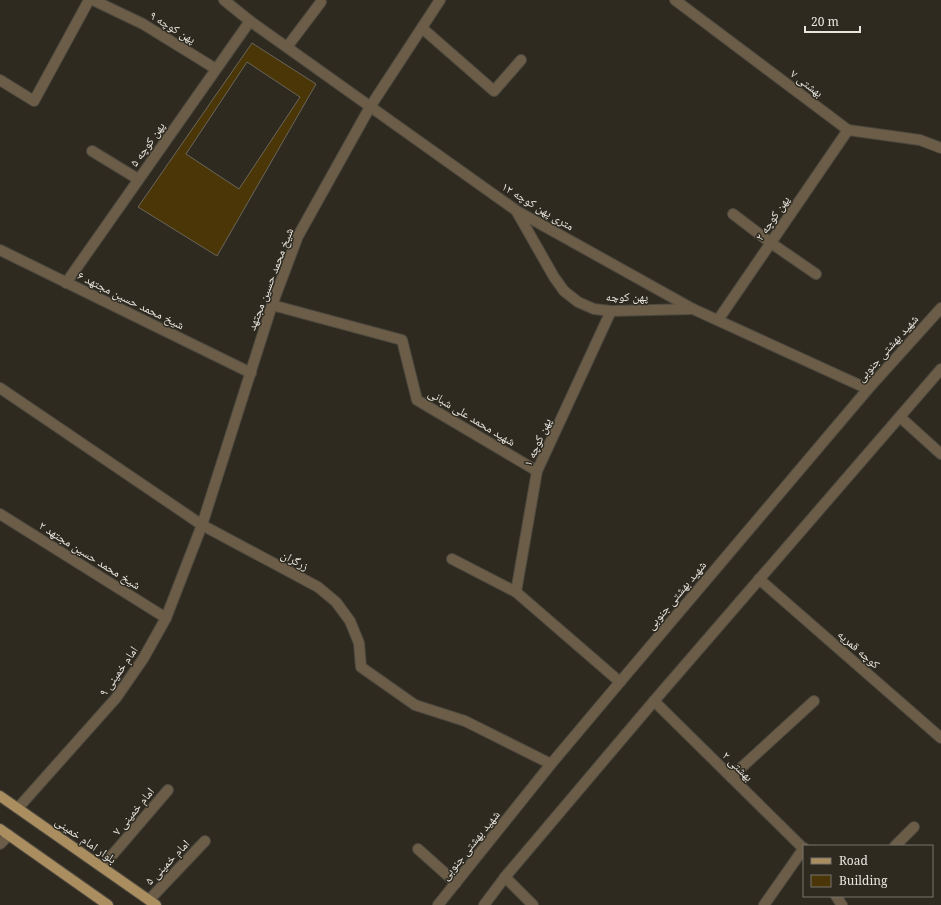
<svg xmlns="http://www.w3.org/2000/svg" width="941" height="905" viewBox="0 0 941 905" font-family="'Noto Serif','Noto Naskh Arabic',serif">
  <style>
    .building { fill: #4a3606; stroke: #6b665b; fill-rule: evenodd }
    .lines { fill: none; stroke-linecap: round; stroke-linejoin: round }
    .minor-casing { stroke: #4c483f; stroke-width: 12 }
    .major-casing { stroke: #4c483f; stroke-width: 12 }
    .minor { stroke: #6b5d47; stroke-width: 10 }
    .major { stroke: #aa8e60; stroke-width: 10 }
    .labels { text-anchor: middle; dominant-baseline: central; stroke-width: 3; stroke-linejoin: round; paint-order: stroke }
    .street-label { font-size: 12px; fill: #e8e5df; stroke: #2e2a20 }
  </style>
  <rect width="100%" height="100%" fill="#2e2a20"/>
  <path class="building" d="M252,43L316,84L217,256L138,207ZM247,62L300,97L239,189L186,154Z"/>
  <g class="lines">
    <defs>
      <g id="minor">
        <polyline points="93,0 143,24 216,69"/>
        <polyline points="224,0 250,21 517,211 693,309 868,389"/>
        <polyline points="675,0 848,130 920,140 941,148"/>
        <polyline points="422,28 494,91 521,60"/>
        <polyline points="287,47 321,2"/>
        <polyline points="0,80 34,101 89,0"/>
        <polyline points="92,151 138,179"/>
        <polyline points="517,212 554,277 564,291 578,302 594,309 611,311 693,309"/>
        <polyline points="733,214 771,243 816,274"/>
        <polyline points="0,250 251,373"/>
        <polyline points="66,283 250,21"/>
        <polyline points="272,305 402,340 417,400 537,471"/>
        <polyline points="718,320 848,130"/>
        <polyline points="0,388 202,525 318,587 336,602 350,621 359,643 361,667 415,705 465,721 551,764"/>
        <polyline points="900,417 941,454"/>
        <polyline points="0,514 166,618"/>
        <polyline points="452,559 516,592 620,682"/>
        <polyline points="759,579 941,738"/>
        <polyline points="516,592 537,471 611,311"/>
        <polyline points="654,701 804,849"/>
        <polyline points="731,777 814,701"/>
        <polyline points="18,808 116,698 143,659 166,618 202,525 272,305 298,236 370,107 440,0"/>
        <polyline points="0,844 9,835"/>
        <polyline points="895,846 914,827"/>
        <polyline points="418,849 456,883"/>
        <polyline points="102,867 168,790"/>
        <polyline points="505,877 533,905"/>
        <polyline points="836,896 842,905"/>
        <polyline points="149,900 205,841"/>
        <polyline points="438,905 551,764 620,682 868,389 941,308"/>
        <polyline points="484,905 505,877 654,701 941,369"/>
        <polyline points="764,905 804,848"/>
      </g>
      <g id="major">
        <polyline points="0,796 156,905"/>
        <polyline points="0,829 108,905"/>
      </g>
    </defs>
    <use href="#minor" class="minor-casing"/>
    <use href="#major" class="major-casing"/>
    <use href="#minor" class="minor"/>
    <use href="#major" class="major"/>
  </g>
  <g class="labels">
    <g class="street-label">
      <text transform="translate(173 27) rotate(31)">پهن کوچه ۹</text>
      <text transform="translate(807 83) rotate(37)">بهشتی ۷</text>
      <text transform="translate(147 144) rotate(-55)">پهن کوچه ۵</text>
      <text transform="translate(538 206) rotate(31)">۱۲ متری پهن کوچه</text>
      <text transform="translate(772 218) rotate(-56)">پهن کوچه ۲</text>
      <text transform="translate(270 279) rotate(-69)">شیخ محمد حسین مجتهد</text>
      <text x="627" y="296">پهن کوچه</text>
      <text transform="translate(131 300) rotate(26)">شیخ محمد حسین مجتهد ۶</text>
      <text transform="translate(887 348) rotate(-48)">شهید بهشتی جنوبی</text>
      <text transform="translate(472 417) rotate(31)">شهید محمد علی شبانی</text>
      <text transform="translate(537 442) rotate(-66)">پهن کوچه ۱</text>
      <text transform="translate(90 555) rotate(32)">شیخ محمد حسین مجتهد ۲</text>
      <text transform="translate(295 560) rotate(28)">زرگران</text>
      <text transform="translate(676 595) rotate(-50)">شهید بهشتی جنوبی</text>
      <text transform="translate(859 649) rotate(41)">کوچه قمریه</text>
      <text transform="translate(118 671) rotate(-55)">امام خمینی ۹</text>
      <text transform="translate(738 766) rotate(44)">بهشتی ۲</text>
      <text transform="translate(133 811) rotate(-50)">امام خمینی ۷</text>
      <text transform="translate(86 840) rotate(35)">بلوار امام خمینی</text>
      <text transform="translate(470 845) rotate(-51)">شهید بهشتی جنوبی</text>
      <text transform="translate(167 862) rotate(-46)">امام خمینی ۵</text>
    </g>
  </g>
  <rect x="803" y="845" width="130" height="52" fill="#2e2a20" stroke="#78756c"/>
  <rect x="811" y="858" width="20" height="6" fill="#aa8e60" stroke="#78756c"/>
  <text x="839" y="865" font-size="12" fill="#e8e5df">Road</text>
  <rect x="811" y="875" width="20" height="12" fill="#4a3606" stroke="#78756c"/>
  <text x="839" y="885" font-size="12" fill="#e8e5df">Building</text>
  <path d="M805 26v6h55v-6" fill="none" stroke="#e8e5df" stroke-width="2"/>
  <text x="811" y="26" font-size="12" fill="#e8e5df" stroke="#2e2a20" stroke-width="3" paint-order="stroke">20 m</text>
</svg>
